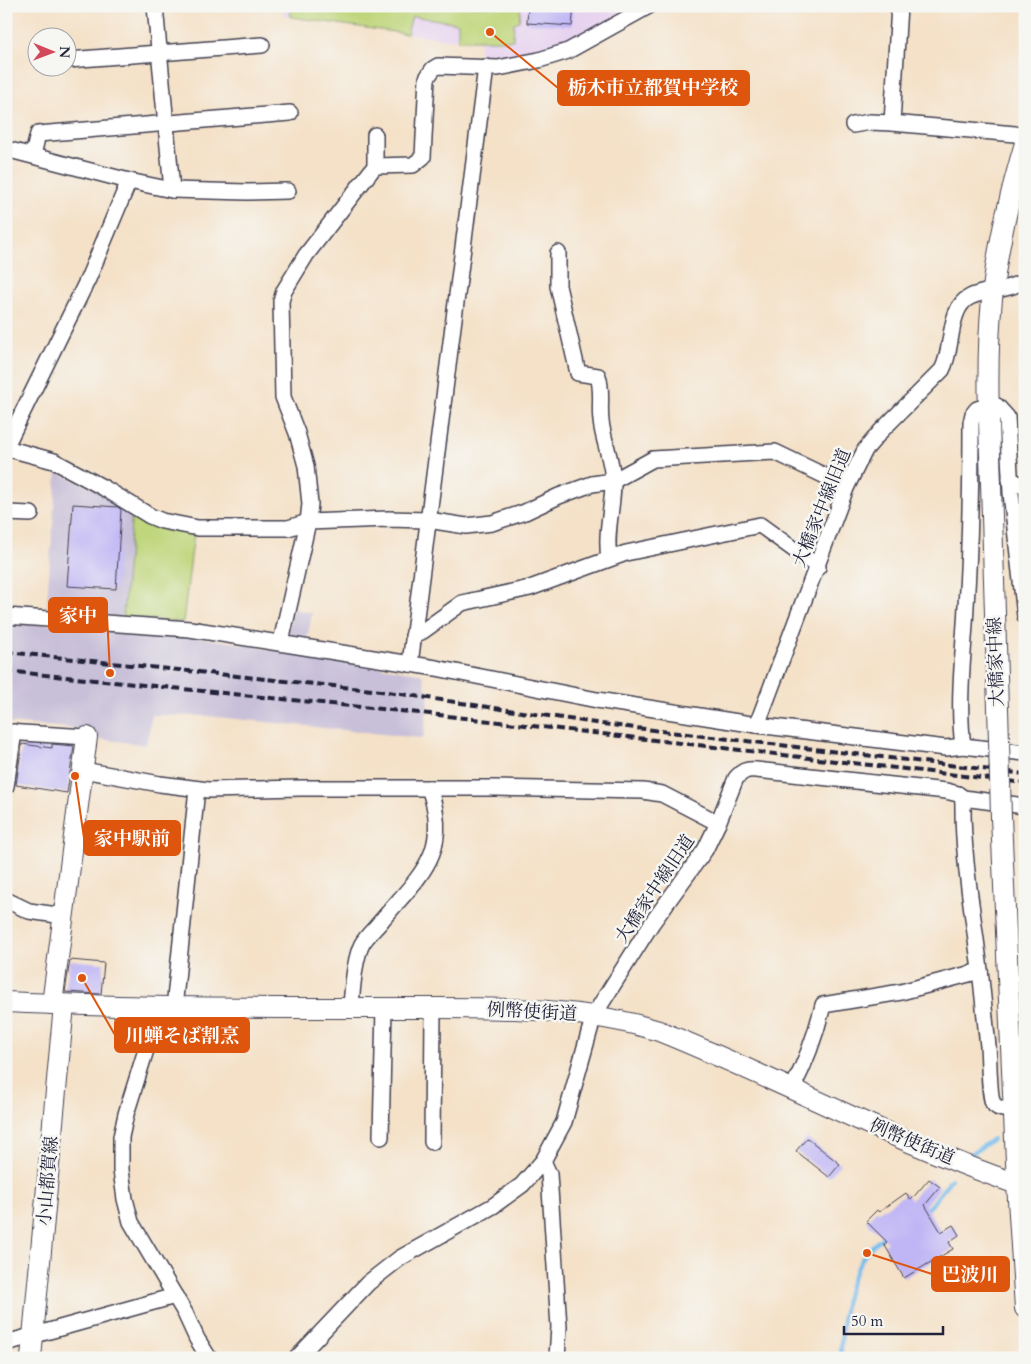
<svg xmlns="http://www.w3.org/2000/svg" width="1031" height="1364" viewBox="0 0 1031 1364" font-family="Cardo,'Noto Serif JP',serif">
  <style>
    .built { fill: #e7d2ef }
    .industrial { fill: #c8bfd8 }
    .green { fill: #bfd67b; stroke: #707c5b }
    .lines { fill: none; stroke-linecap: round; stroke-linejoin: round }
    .stream { stroke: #78bdee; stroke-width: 4 }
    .building { fill: #c0b6f5 }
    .minor-casing { stroke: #423f50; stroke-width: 18 }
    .major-casing { stroke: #423f50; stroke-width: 22 }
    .minor { stroke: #fff; stroke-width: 15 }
    .major { stroke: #fff; stroke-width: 20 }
    .rail { stroke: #22223b; stroke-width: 4; stroke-dasharray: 8 4; stroke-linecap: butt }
    .major-bridge-casing { stroke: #423f50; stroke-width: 22; stroke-linecap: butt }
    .major-bridge { stroke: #fff; stroke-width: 20 }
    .labels { text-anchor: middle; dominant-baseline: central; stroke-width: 5; stroke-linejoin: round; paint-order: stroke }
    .street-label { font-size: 18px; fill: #22223b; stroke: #f6f6f2 }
    .leader { fill: none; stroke: #de560e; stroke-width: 2 }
    .callout-dot { fill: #de560e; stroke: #f6f6f2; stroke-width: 2 }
    .callout { fill: #de560e; stroke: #de560e; stroke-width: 2 }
    .callout-label { font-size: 19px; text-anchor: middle; font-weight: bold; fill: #fff }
  </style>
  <rect width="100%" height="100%" fill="#f6f6f2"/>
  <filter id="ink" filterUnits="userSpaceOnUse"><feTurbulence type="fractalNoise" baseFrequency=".02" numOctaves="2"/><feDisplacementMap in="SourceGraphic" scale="10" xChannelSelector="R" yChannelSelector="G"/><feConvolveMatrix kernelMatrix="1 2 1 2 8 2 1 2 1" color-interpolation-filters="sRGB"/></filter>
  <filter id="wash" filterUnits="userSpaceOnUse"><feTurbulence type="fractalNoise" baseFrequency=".0096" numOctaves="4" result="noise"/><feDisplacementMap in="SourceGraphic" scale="20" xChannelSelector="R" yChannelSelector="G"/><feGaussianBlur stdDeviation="1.12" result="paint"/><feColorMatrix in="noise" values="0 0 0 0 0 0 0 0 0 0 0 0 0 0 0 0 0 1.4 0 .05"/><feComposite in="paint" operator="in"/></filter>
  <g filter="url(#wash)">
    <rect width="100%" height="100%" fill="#f4e1c7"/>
    <polygon class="built" points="283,6 636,6 560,49 544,54 479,59 479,41 446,39 284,16"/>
    <g class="industrial">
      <polygon points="57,472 93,488 132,512 123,617 46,613"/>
      <polygon points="293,609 312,613 307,639 287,635"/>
      <polygon points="6,621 173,633 418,673 423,676 426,689 429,691 424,736 421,738 208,716 152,715 146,745 93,738 84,729 6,723"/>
    </g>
    <g class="green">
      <polygon points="290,6 521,6 519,21 514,23 513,40 458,40 458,23 412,16 407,34 291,17"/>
      <polygon points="132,512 194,533 183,622 123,617"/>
    </g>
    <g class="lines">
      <g class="stream">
        <polyline points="970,1155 993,1139"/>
        <polyline points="924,1211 933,1203 951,1179"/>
        <path d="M841,1358C841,1321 844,1284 866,1253C871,1246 880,1240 886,1234"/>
      </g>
    </g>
    <g id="blocks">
      <g class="building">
        <polygon points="528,6 574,6 572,26 527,23"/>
        <polygon points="73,504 118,507 121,510 116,589 67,586"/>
        <polygon points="22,744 52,748 52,744 74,746 67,793 16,785"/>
        <polygon points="70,960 104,963 101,994 65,992"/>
        <polygon points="807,1138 840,1164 829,1177 796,1151"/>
        <polygon points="929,1179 940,1187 925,1205 941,1232 953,1225 959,1235 949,1242 953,1249 904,1278 884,1244 887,1242 866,1221 877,1210 879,1212 906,1193 911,1200"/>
      </g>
    </g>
  </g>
  <g filter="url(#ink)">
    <use href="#blocks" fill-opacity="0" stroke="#423f50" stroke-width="1"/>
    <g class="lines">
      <defs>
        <g id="minor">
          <polyline points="155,6 172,190"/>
          <polyline points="68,60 262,45"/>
          <polyline points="892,123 899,6"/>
          <polyline points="853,125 870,122 892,123 1015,134 1025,137"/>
          <polyline points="6,149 129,181 172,190 247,192 288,191"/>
          <polyline points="33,155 38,134 290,113"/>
          <polyline points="375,166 413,165 423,157 427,78 433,69 438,66 498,68 539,60 568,51 649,6"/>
          <path d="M558,253V286L578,373L598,376C603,391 599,406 601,421C603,441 613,462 613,482C613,508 605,532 609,558"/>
          <polyline points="6,446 88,279 129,181"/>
          <polyline points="6,448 54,461 104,488 150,516 162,521 198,528 288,528 308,522 388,519 428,520 466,526 492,523 525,512 559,496 592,484 613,481 653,459 775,452 823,475 846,488"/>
          <polyline points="1010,479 1025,487"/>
          <polyline points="6,513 31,514"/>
          <polyline points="6,616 190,629 436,668 597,700 757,725 946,748 963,746 1025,753"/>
          <polyline points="413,636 423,631 462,603 530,588 626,553 760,525 818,567"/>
          <polyline points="281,642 308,522 310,504 306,466 297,433 283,397 281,301 284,291 306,255 375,166 375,135"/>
          <polyline points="410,664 486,67"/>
          <path d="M757,725L846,488L865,450L881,431L942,370C954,349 947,308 970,297C988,288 1007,292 1025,280"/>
          <polyline points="6,732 87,737"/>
          <path d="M963,746C957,700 964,652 966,606C970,545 971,484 971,423L973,414L977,409L989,405L997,406L1007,417L1011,493L1025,616"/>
          <polyline points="83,770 160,784 208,790 300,788 495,788 643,791 662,794 718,823"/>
          <polyline points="6,786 14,732"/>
          <path d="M1025,806L963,798C962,856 973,913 980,970C983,995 985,1020 988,1046C989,1057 989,1096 993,1103C998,1112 1016,1110 1025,1106"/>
          <polyline points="6,900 29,911 64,916"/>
          <polyline points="149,1008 150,1037 126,1114 121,1137 121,1170 125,1199 131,1222 185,1313 197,1339 209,1358"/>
          <polyline points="174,1008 197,789"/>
          <path d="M351,1008C352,991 354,959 362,944C367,935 376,928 382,920C420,875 452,852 429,788"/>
          <path d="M792,1089C806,1062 816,1034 823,1005L901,992L980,971"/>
          <polyline points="381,1137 384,1008"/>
          <polyline points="432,1142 433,1009"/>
          <polyline points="543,1161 549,1174 559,1327 557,1358"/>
          <polyline points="6,1343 175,1296"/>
          <path d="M297,1358L368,1283L400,1258L493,1206L522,1185L543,1161L564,1122L594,1015L652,923L705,850L718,823L736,778C743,771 746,769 756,770L946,791L958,794L963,798"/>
        </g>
        <g id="major">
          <path d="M999,741C996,655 994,570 991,484C989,423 986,359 992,299C997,246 1010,194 1025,143"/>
          <polyline points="1001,817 1017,1184 1025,1308"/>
          <path d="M6,1002C131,1008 256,1008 381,1008C474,1009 569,1003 659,1031C779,1079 894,1142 1017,1184"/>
          <polyline points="52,1004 87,737"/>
          <polyline points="31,1358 64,1005"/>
        </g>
      </defs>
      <use href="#minor" class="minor-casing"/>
      <use href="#major" class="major-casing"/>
      <use href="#minor" class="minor"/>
      <use href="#major" class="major"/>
      <g class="rail">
        <polyline points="6,652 381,691 602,724 1025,774"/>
        <polyline points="6,671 430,714 1025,783"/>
      </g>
      <defs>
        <polyline id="major-bridge" points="999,741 1001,817"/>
      </defs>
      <use href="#major-bridge" class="major-bridge-casing"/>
      <use href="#major-bridge" class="major-bridge"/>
    </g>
  </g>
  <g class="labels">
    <g class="street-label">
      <text transform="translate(822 508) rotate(-68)">大橋家中線旧道</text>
      <text transform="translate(996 662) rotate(-92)">大橋家中線</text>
      <text transform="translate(655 889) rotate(-56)">大橋家中線旧道</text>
      <text transform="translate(532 1012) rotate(3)">例幣使街道</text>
      <text transform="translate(912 1142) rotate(23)">例幣使街道</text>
      <text transform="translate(48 1181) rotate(-85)">小山都賀線</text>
    </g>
  </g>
  <path class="leader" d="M490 32L558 88M110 673L107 615M75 776L84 838M82 978L115 1035M867 1253L932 1274"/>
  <g class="callout-dot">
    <circle cx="490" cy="32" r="5"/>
    <circle cx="110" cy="673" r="5"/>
    <circle cx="75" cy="776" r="5"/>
    <circle cx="82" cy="978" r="5"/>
    <circle cx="867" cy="1253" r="5"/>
  </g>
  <g class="callout">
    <rect x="558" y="71" width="191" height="34" rx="5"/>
    <rect x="49" y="598" width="58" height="34" rx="5"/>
    <rect x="84" y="821" width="96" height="34" rx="5"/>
    <rect x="115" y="1018" width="134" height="34" rx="5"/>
    <rect x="932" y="1257" width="77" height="34" rx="5"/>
  </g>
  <g class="callout-label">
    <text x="653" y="94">栃木市立都賀中学校</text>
    <text x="78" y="622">家中</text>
    <text x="132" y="845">家中駅前</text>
    <text x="182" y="1042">川蝉そば割烹</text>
    <text x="970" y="1281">巴波川</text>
  </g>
  <rect width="1031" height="1364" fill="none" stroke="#f6f6f2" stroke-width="25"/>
  <g transform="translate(52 52) rotate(91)"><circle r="24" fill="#f6f6f2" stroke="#a1a1a9"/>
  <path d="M0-4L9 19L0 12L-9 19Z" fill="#d1495b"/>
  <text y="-8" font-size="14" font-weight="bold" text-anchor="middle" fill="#22223b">N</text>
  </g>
  <path d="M844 1326v8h99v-8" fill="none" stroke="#22223b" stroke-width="2.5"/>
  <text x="851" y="1326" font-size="15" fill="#22223b" stroke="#f6f6f2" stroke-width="4" paint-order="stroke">50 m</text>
</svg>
